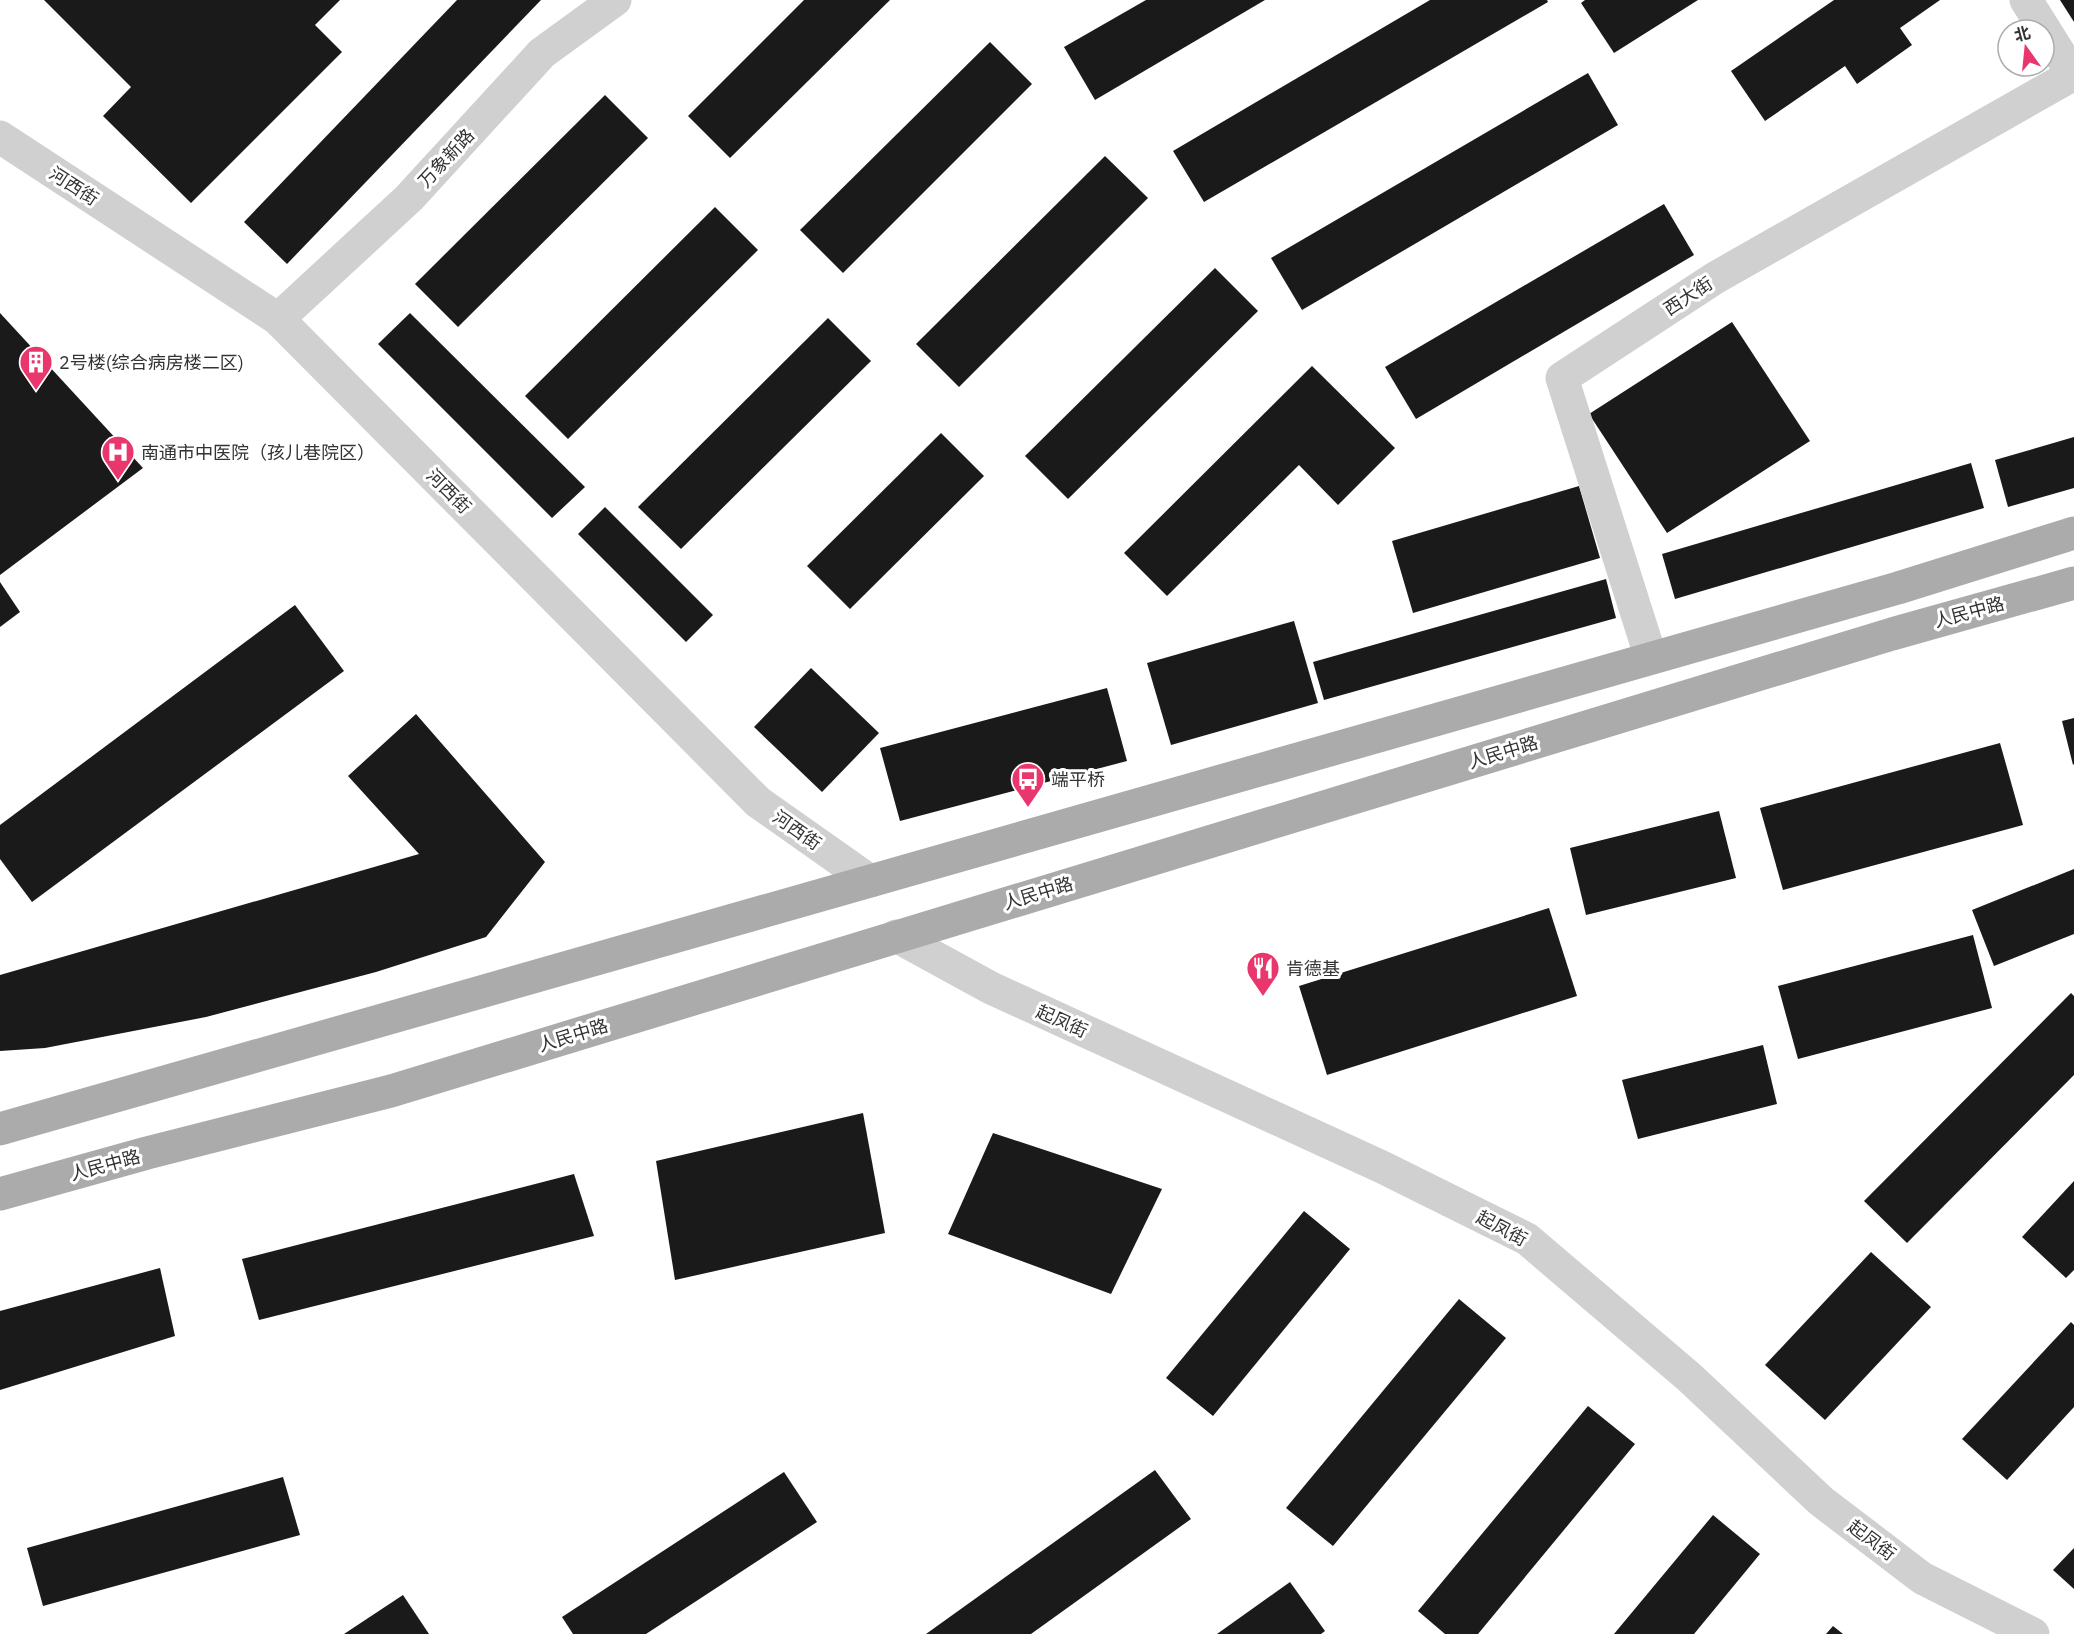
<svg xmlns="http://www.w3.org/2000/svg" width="2074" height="1634" viewBox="0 0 2074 1634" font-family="'IBM Plex Sans','Noto Sans SC',sans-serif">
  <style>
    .building { fill: #1a1a1a }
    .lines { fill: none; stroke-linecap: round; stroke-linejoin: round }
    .minor { stroke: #d0d0d0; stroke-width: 33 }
    .major { stroke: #ababab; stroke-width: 33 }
    .labels { text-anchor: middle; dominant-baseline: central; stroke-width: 6; stroke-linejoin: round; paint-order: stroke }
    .street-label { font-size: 18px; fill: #333; stroke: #fff }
    .poi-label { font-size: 18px; fill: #333; stroke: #fff; text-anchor: start }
  </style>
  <rect width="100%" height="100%" fill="#fff"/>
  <g class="building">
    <polygon points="44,0 340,0 315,25 342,52 191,203 103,116 131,87"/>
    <polygon points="457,0 541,0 287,264 244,222"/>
    <polygon points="804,0 890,0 730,158 688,116"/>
    <polygon points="1146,0 1265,0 1095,100 1064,47"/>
    <polygon points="1430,0 1547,0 1548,2 1204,202 1173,151"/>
    <polygon points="1585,0 1698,0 1614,53 1581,3"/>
    <polygon points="1834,0 1940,0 1900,28 1912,45 1857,84 1845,66 1765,121 1731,71"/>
    <polygon points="2060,0 2074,0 2074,22"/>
    <polygon points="990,42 1032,84 843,273 800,230"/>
    <polygon points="1588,73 1618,125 1302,310 1271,258"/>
    <polygon points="605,95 648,138 458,327 415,284"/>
    <polygon points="1105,156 1148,198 959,387 916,344"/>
    <polygon points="1664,204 1694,255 1416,419 1385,367"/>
    <polygon points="715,207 758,250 568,439 525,396"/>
    <polygon points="1215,268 1258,311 1068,499 1025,456"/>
    <polygon points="0,313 143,468 0,575"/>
    <polygon points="410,313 585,487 552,518 378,344"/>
    <polygon points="828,318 871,361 681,549 638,507"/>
    <polygon points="1732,322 1810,441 1667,533 1589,414"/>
    <polygon points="1312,366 1395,448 1338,505 1299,465 1167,596 1124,553"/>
    <polygon points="941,433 984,476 850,609 807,566"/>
    <polygon points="2074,437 2074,488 2008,507 1995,460"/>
    <polygon points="1971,463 1984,508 1675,599 1662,554"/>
    <polygon points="1579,486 1600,558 1413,613 1392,541"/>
    <polygon points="605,507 713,615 686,642 578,534"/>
    <polygon points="1606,579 1616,618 1324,700 1313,662"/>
    <polygon points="0,582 20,612 0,627"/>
    <polygon points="295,605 344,671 32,902 0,859 0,825"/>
    <polygon points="1294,621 1318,703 1171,745 1147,663"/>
    <polygon points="811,668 879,733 822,792 754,727"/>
    <polygon points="1107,688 1127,761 900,821 880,748"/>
    <polygon points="416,714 545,862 486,937 376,972 206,1017 45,1048 0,1051 0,975 419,854 348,776"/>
    <polygon points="2074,718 2074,764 2073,765 2062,721"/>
    <polygon points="2000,743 2023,825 1783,890 1760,808"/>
    <polygon points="1719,811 1736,878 1586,915 1570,848"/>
    <polygon points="2074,869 2074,934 1994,966 1972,910"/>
    <polygon points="1549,908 1577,996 1327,1075 1299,986"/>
    <polygon points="1973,935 1992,1008 1798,1059 1778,986"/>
    <polygon points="2071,993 2074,996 2074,1075 1907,1243 1864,1201"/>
    <polygon points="1763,1045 1777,1104 1638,1139 1622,1080"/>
    <polygon points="863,1113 885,1233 675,1280 656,1161"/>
    <polygon points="993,1133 1162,1189 1111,1294 948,1234"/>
    <polygon points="574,1174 594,1236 259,1320 242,1259"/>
    <polygon points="2074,1181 2074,1270 2066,1278 2022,1237"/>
    <polygon points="1304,1211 1350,1249 1213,1416 1166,1378"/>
    <polygon points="1871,1252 1931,1307 1825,1420 1765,1365"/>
    <polygon points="160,1268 175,1336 0,1390 0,1311"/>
    <polygon points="1459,1299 1506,1338 1333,1546 1286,1508"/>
    <polygon points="2071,1322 2074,1325 2074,1407 2007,1480 1962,1439"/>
    <polygon points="1588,1406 1635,1444 1478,1634 1445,1634 1418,1611"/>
    <polygon points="1155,1470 1191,1519 1031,1634 926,1634"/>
    <polygon points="784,1472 817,1522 646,1634 573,1634 562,1617"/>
    <polygon points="283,1477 300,1535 43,1606 27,1548"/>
    <polygon points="1713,1515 1760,1554 1694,1634 1614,1634"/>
    <polygon points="2074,1548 2074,1589 2053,1570"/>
    <polygon points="1290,1582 1325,1631 1321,1634 1217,1634"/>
    <polygon points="403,1595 429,1634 344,1634"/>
    <polygon points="1833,1626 1843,1634 1826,1634"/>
  </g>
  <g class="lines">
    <g class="minor">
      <polyline points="2026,0 2073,75"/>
      <polyline points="0,137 278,319 758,802 870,881"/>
      <polyline points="278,319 409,198 542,53 615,0"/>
      <polyline points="1651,658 1562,378 1715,278 2074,74"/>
      <polyline points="896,936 991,988 1382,1167 1527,1239 1689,1377 1821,1501 1922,1578 2033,1634"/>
    </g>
    <g class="major">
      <polyline points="0,1129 1898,588 2074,533"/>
      <polyline points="0,1194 147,1153 391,1091 1892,634 2074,583"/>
    </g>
  </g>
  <defs>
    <symbol id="building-pin" viewBox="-11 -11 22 30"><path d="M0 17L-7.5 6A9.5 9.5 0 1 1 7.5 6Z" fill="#e9366c" stroke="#fff"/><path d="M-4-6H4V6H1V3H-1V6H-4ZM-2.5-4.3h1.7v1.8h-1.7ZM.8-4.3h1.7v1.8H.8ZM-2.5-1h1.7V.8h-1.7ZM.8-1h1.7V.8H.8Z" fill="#fff"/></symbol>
    <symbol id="hospital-pin" viewBox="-11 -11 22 30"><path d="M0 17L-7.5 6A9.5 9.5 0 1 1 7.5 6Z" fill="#e9366c" stroke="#fff"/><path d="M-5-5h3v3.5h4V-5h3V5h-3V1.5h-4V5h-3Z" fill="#fff"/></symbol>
    <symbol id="bus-pin" viewBox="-11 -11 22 30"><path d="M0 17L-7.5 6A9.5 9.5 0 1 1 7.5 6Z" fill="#e9366c" stroke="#fff"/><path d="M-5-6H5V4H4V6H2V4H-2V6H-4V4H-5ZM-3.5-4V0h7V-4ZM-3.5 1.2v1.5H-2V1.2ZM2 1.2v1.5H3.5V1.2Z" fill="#fff"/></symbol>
    <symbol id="restaurant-pin" viewBox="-11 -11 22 30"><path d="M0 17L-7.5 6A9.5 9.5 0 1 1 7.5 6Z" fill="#e9366c" stroke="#fff"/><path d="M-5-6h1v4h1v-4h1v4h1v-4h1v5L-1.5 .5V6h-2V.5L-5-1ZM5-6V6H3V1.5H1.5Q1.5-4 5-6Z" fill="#fff"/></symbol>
  </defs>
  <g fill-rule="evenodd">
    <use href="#building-pin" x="17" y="343" width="38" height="52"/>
    <use href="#hospital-pin" x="99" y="433" width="38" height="52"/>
    <use href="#bus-pin" x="1009" y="760" width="38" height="52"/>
    <use href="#restaurant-pin" x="1244" y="949" width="38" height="52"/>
  </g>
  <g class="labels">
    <g class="street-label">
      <text transform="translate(446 158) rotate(-47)">万象新路</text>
      <text transform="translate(74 186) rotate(33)">河西街</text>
      <text transform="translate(1688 296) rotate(-33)">西大街</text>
      <text transform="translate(449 491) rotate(45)">河西街</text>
      <text transform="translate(1969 612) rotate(-15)">人民中路</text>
      <text transform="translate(1503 752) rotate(-17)">人民中路</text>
      <text transform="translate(797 830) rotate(35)">河西街</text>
      <text transform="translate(1038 893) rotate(-17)">人民中路</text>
      <text transform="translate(1062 1021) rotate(24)">起凤街</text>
      <text transform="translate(573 1035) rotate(-17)">人民中路</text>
      <text transform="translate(105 1165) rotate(-15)">人民中路</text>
      <text transform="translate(1502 1228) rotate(28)">起凤街</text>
      <text transform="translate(1872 1540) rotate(37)">起凤街</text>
    </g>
    <g class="poi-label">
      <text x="59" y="362">2号楼(综合病房楼二区)</text>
      <text x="141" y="452">南通市中医院（孩儿巷院区）</text>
      <text x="1051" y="779">端平桥</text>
      <text x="1286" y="968">肯德基</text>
    </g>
  </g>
  <g transform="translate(2026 48) rotate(345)"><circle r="28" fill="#ffffff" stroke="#adadad" stroke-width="1.5"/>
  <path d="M0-4.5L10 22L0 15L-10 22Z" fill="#e9366c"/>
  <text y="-9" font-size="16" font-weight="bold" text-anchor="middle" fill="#333333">北</text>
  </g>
</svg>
